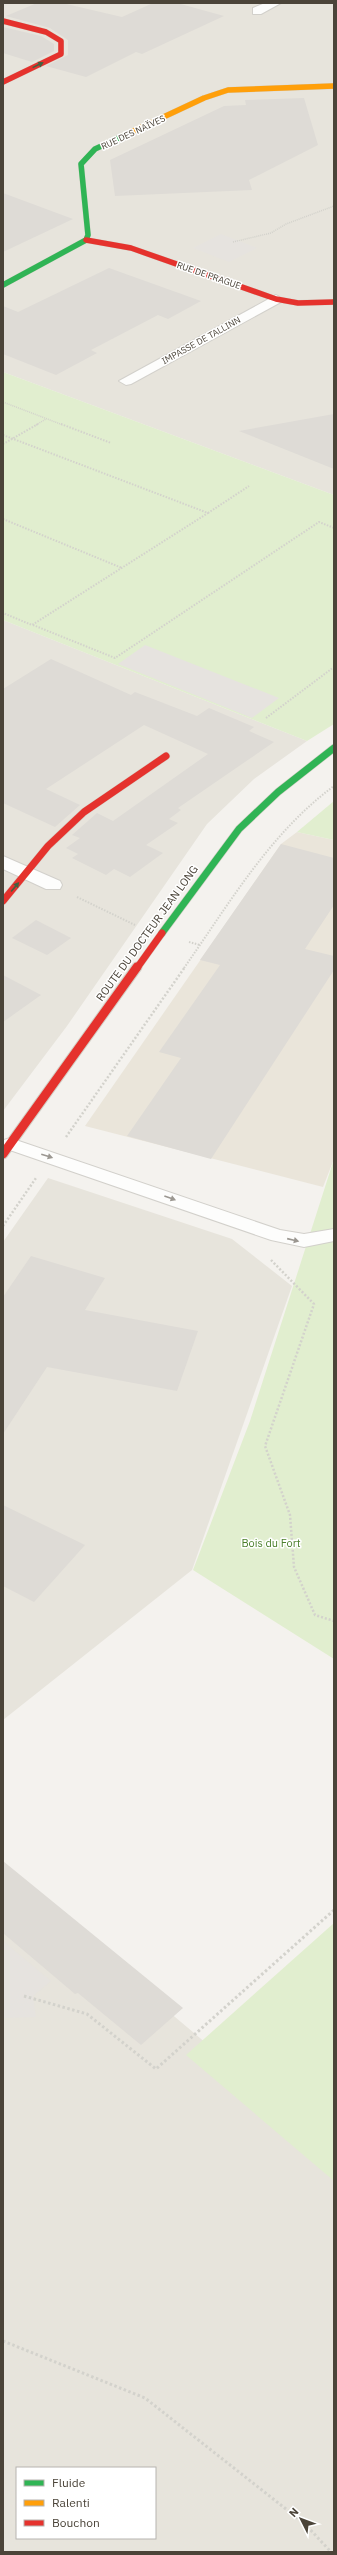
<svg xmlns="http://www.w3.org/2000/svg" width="337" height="2555" viewBox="0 0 337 2555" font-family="'IBM Plex Sans',sans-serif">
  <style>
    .residential { fill: #e7e4dc; fill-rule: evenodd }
    .education { fill: #eae5da }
    .green { fill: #e1eecf }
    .parking { fill: #e6e3df }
    .building { fill: #dedbd6 }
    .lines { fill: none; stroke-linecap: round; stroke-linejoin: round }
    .lane-casing { stroke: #d2d0cb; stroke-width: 2 }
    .street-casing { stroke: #d2d0cb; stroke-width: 2 }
    .fast-far1-casing { stroke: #d3cfc5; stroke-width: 6 }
    .fast-casing { stroke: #d3cfc5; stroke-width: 8 }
    .slow-casing { stroke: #d3cfc5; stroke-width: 6 }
    .jam-far2-casing { stroke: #d3cfc5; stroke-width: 6 }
    .jam-far1-casing { stroke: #d3cfc5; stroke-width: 8 }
    .jam-casing { stroke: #d3cfc5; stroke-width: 11 }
    .path-far3 { stroke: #d3d2cc; stroke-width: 1.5; stroke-dasharray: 1 1; stroke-linecap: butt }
    .path-far2 { stroke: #d3d2cc; stroke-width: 2; stroke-dasharray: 1.5 1.5; stroke-linecap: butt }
    .path-far1 { stroke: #d3d2cc; stroke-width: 2.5; stroke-dasharray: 2 2; stroke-linecap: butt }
    .path { stroke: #d3d2cc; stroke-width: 3; stroke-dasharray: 2.5 2.5; stroke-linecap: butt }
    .lane { fill: #fdfdfc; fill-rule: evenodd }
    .street { fill: #fdfdfc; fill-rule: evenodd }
    .fast-far1 { stroke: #30b455; stroke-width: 5.5 }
    .fast { stroke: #30b455; stroke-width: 7 }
    .slow { stroke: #ff9f0a; stroke-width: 5.5 }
    .jam-far2 { stroke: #e5322d; stroke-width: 5.5 }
    .jam-far1 { stroke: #e5322d; stroke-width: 7 }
    .jam { stroke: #e5322d; stroke-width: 9 }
    .oneway { fill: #446040 }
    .oneway2 { fill: #9b9791 }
    .labels { text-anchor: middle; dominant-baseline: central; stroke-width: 3; stroke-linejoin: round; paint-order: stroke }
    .far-street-label { font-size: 9px; fill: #4b4439; stroke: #fff }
    .street-label { font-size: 11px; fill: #4b4439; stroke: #fff }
    .park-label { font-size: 11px; fill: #4a7f2a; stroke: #fff }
  </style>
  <rect width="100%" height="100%" fill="#f4f2ee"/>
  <g class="residential">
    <polygon points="3,3 334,3 334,495 3,372"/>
    <polygon points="3,620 307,741 254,779 207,824 67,1026 3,1111"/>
    <polygon points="48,1178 232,1239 292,1286 192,1570 3,1720 3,1242"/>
    <path d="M3,1872L334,2151V2552H3ZM17,2468H155V2538H17Z"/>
  </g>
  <polygon class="education" points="297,832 334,840 334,1159 323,1187 85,1126 281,844"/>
  <g class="green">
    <polygon points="3,372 334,495 334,724 307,741 3,620"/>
    <polygon points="334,801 334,840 297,832"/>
    <polygon points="334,1159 334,1659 193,1570 250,1421"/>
    <polygon points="334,1923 334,2181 186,2055"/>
  </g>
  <g class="parking">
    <polygon points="221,234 257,248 229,262 193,248"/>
    <polygon points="145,645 279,698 252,718 118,664"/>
    <polygon points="3,1941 51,1981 33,1996 36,2017 3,2018"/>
  </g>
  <g class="building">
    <polygon points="37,3 62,3 122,17 153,3 177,3 224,16 142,54 136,52 86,77 46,66 68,55 68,40 50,28 6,16"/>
    <polygon points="3,27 41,36 54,44 54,51 32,62 3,53"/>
    <polygon points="304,98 318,145 249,180 252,190 115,196 110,160 224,106 246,105 245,100"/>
    <polygon points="3,193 73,219 3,252"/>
    <polygon points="109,268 201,301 168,319 158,315 91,350 97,353 56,375 3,354 3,306 18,312"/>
    <polygon points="334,414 334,469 239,431"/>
    <polygon points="51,659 131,695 135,692 197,716 209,708 254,727 249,731 274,742 178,808 181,810 169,819 178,823 146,845 163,853 130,877 114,869 106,875 72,858 78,854 66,848 80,838 72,835 97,813 113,821 208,754 144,725 46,789 80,805 55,827 3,803 3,689"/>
    <polygon points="281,844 334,858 334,905 305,949 334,956 334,970 211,1159 127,1136 181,1058 159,1052 220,965 200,960"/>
    <polygon points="36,920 71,938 47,955 12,938"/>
    <polygon points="3,975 41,995 3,1022"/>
    <polygon points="31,1256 105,1278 85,1310 198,1331 177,1391 47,1367 3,1434 3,1297"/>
    <polygon points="3,1505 85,1545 34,1602 3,1586"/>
    <polygon points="3,1861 183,2008 141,2045 78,1993 75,1994 3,1933"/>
  </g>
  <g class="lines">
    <defs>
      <polygon id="lane" points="10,1138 280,1230 304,1234 334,1229 334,1241 304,1247 271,1240 4,1148 4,1140"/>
      <g id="street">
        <polygon points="265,3 281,3 261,14 253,14 253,8"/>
        <polygon points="276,295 283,299 281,302 131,384 126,385 119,381"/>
        <polygon points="3,856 60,881 62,885 60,889 46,889 3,869"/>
      </g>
      <polyline id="fast-far1" points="3,285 86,240 88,235 81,164 95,149 125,135"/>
      <polyline id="fast" points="162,933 239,829 278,792 334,748"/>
      <polyline id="slow" points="125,135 204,98 228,90 334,86"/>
      <g id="jam-far2">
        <polyline points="3,21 46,32 61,41 61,54 3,82"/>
        <polyline points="86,240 131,248 276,299 298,303 334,302"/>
      </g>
      <g id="jam-far1">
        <polyline points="3,901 48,846 84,812 166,756"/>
        <polyline points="137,968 162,933"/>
      </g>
      <polyline id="jam" points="3,1154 137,967"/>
    </defs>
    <use href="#lane" class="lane-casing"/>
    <use href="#street" class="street-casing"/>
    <use href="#fast-far1" class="fast-far1-casing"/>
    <use href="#fast" class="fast-casing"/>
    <use href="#slow" class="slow-casing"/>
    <use href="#jam-far2" class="jam-far2-casing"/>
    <use href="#jam-far1" class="jam-far1-casing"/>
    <use href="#jam" class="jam-casing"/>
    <g class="path-far3">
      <polyline points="233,242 271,233 286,224 334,206"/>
      <polyline points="3,402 63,425"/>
      <polyline points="36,425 46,419"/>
    </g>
    <g class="path-far2">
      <polyline points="61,424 111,443"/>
      <polyline points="3,435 208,513 32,625 3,613"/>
      <polyline points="3,444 38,424"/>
      <polyline points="208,513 249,486"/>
      <polyline points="3,519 122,568"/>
      <polyline points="33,625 115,658 319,522 334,528"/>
      <polyline points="266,718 334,667"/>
      <polyline points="77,897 135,925"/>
      <polyline points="189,942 200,945"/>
      <path d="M184,968C229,904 270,833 334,786"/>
    </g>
    <g class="path-far1">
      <polyline points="66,1137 185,967"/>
      <polyline points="3,1226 36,1178"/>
      <polyline points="271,1260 314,1304 265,1446 290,1515 294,1567 315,1615 334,1621"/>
    </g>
    <g class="path">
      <polyline points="24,1996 87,2014 156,2069 334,1910"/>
      <polyline points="3,2341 145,2398 305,2524 331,2552"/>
    </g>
    <use href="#lane" class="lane"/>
    <use href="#street" class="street"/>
    <use href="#fast-far1" class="fast-far1"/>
    <use href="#fast" class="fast"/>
    <use href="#slow" class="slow"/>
    <use href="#jam-far2" class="jam-far2"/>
    <use href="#jam-far1" class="jam-far1"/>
    <use href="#jam" class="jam"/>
  </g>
  <defs><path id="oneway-solid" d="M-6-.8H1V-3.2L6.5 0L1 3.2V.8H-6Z"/></defs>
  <g class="oneway">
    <use href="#oneway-solid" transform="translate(38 65) rotate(-26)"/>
    <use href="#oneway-solid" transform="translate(15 887) rotate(-50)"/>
  </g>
  <g class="oneway2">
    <use href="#oneway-solid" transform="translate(47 1156) rotate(17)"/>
    <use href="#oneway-solid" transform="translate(170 1198) rotate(20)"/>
    <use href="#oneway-solid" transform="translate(293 1240) rotate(13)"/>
  </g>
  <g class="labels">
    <g class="far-street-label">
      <text transform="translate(133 132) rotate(-25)">RUE DES NAÏVES</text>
      <text transform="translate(209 275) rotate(19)">RUE DE PRAGUE</text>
      <text transform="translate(201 340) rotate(-29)">IMPASSE DE TALLINN</text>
    </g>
    <g class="street-label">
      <text transform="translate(147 933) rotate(-54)">ROUTE DU DOCTEUR JEAN LONG</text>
    </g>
    <g class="park-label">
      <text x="271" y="1543">Bois du Fort</text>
    </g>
  </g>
  <rect width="337" height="2555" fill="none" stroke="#4b4439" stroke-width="8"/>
  <rect x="16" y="2467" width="140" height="72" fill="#ffffff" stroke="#b7b4b0"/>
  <rect x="24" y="2480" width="20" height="6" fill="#30b455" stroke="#b7b4b0"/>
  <text x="52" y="2487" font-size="12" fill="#4b4439">Fluide</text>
  <rect x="24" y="2500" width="20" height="6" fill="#ff9f0a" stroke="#b7b4b0"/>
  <text x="52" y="2507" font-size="12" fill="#4b4439">Ralenti</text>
  <rect x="24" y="2520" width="20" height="6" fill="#e5322d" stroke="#b7b4b0"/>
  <text x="52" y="2527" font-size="12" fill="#4b4439">Bouchon</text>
  <g transform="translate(301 2519) rotate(312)" stroke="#ffffff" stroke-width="3" paint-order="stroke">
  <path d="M0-3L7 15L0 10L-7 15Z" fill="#4b4439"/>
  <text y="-6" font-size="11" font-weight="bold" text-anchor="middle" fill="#4b4439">N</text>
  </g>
</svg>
